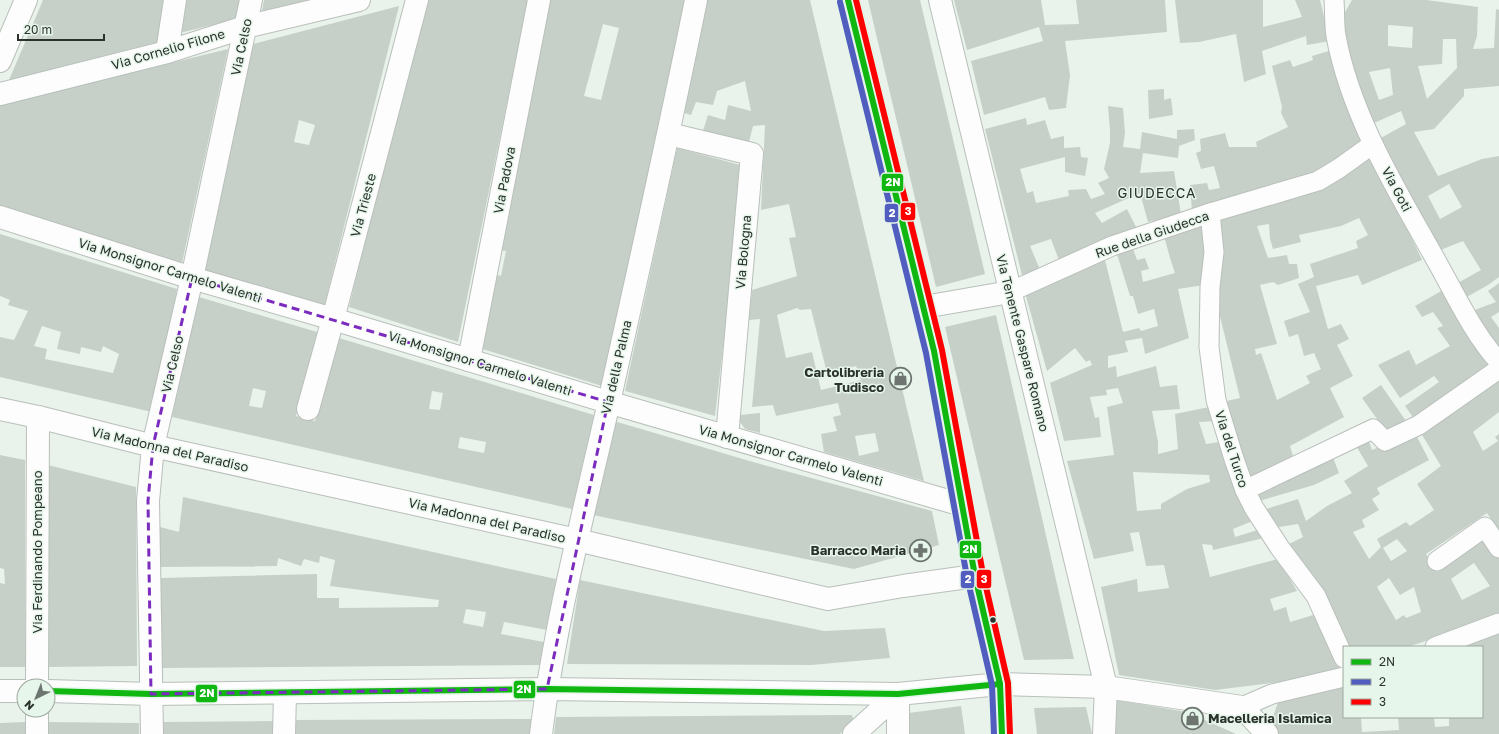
<svg xmlns="http://www.w3.org/2000/svg" width="1499" height="734" viewBox="0 0 1499 734" font-family="'Golos Text',sans-serif">
  <style>
    .building { fill: #c6d0c9; fill-rule: evenodd }
    .lines { fill: none; stroke-linecap: round; stroke-linejoin: round }
    .pedestrian-casing { stroke: #b9bfba; stroke-width: 21 }
    .minor-casing { stroke: #b9bfba; stroke-width: 24 }
    .secondary-casing { stroke: #b9bfba; stroke-width: 24 }
    .pedestrian { stroke: #fcfdfc; stroke-width: 19 }
    .minor { stroke: #fcfdfc; stroke-width: 22 }
    .secondary { stroke: #fcfdfc; stroke-width: 22 }
    .bus-1-casing { stroke: #e6f6ea; stroke-width: 9 }
    .bus-2-casing { stroke: #e6f6ea; stroke-width: 9 }
    .bus-3-casing { stroke: #e6f6ea; stroke-width: 9 }
    .bus-1 { stroke: #0fb710; stroke-width: 6 }
    .bus-2 { stroke: #515dbf; stroke-width: 6 }
    .bus-3 { stroke: #f00; stroke-width: 6 }
    .marked { fill: none; stroke: #7b2cbf; stroke-width: 3; stroke-dasharray: 8 5; stroke-linejoin: round }
    .bus-dot { fill: #2b312d; stroke: #e6f6ea; stroke-width: 1.5 }
    .labels { text-anchor: middle; dominant-baseline: central; stroke-width: 3; stroke-linejoin: round; paint-order: stroke }
    .street-label { font-size: 13px; fill: #2b312d; stroke: #e6f6ea }
    .poi-label { font-size: 13px; font-weight: bold; fill: #2b312d; stroke: #e6f6ea; text-anchor: end }
    .neighbourhood-label { font-size: 14px; letter-spacing: 1px; fill: #2b312d; stroke: #e6f6ea }
    .line-badge { stroke: #e6f6ea; stroke-width: 1.5 }
    .badge-label { font-size: 11px; text-anchor: middle; font-weight: bold; fill: #fff }
  </style>
  <rect width="100%" height="100%" fill="#eaf2ec"/>
  <g class="building">
    <polygon points="43,0 165,0 158,42 9,80"/>
    <polygon points="182,0 240,0 236,19 176,34"/>
    <polygon points="264,0 306,0 306,1 262,11"/>
    <polygon points="424,0 528,0 458,342 349,307"/>
    <path d="M547,0H686L602,386L479,348L494,274L501,276L506,251L498,250ZM603,24L619,28L601,100L584,96Z"/>
    <path d="M706,0H810L924,481L824,452L821,434L837,431L833,417L841,415L838,403L776,416L773,405L752,407L760,319L749,320L752,290L797,276L789,238L796,237L789,204L761,210L765,125L753,126L748,146L702,134L708,115L725,120L728,105L751,111L745,81L717,91L713,105L696,102L691,115L684,113ZM797,308L800,310L811,309L827,373L856,366L861,380L821,390L812,352L786,358L777,315ZM875,433L879,451L859,456L855,436Z"/>
    <polygon points="868,0 920,0 985,274 936,287"/>
    <polygon points="954,0 1041,0 1045,25 1079,24 1076,0 1165,0 1167,32 1065,41 1070,75 1066,108 1049,110 1045,97 984,115 971,61 1043,41 1039,27 967,50"/>
    <polygon points="1175,0 1263,0 1263,27 1302,17 1295,0 1320,0 1330,41 1307,45 1306,36 1262,51 1266,74 1244,82 1236,34 1199,42 1180,43"/>
    <path d="M1352,0H1427L1478,7L1477,36L1473,49L1494,48L1496,9L1499,10V86L1464,89V96L1434,129L1414,132L1438,176L1482,159L1499,156V277L1488,285L1465,298L1456,284L1481,270L1463,241L1438,251L1379,139L1406,124L1401,111L1372,124L1353,81L1340,21ZM1388,25L1413,27L1412,48L1388,46ZM1443,39H1456L1457,68L1427,99L1418,66L1442,64ZM1390,68L1393,95L1379,100L1369,72ZM1449,184L1462,207L1440,219L1428,196Z"/>
    <path d="M399,6L324,307L205,270L253,44ZM299,120L315,125L309,145L294,142Z"/>
    <polygon points="228,49 182,263 0,208 0,105"/>
    <polygon points="1332,50 1365,142 1323,170 1192,212 1190,185 1207,183 1209,190 1220,188 1214,166 1201,169 1196,153 1201,151 1200,139 1225,133 1229,147 1257,147 1256,142 1288,127 1281,113 1282,107 1272,66 1290,60 1293,67 1313,60 1312,56"/>
    <polygon points="1164,89 1164,100 1171,98 1173,115 1149,119 1148,90"/>
    <polygon points="1108,106 1123,108 1125,133 1123,147 1140,149 1142,132 1177,139 1177,130 1194,129 1195,140 1179,146 1178,158 1143,153 1140,173 1174,171 1181,214 1148,222 1140,193 1095,213 1102,223 1127,209 1137,229 1060,263 1051,239 1030,246 1041,272 1023,279 985,129 1026,118 1027,125 1045,120 1051,139 1064,136 1064,148 1080,147 1081,157 1088,158 1085,176 1065,172 1065,157 1020,169 1027,193 1033,191 1036,203 1069,196 1068,190 1086,189 1091,199 1105,194 1098,183 1109,178 1104,169 1110,143 1110,131"/>
    <polygon points="677,148 744,166 715,416 625,391"/>
    <path d="M1368,157L1394,201L1422,260L1362,285L1358,275L1316,286L1328,329L1341,324L1349,339L1337,345L1353,376L1330,388L1344,417L1290,446L1295,463L1251,480L1222,402L1240,398L1215,296L1214,218ZM1359,218L1368,235L1356,241L1358,248L1310,264L1314,277L1298,284L1310,312L1284,321L1289,337L1298,334L1304,356L1314,353L1321,369L1306,376L1310,383L1277,400L1261,353L1256,355L1255,349L1277,344L1260,285L1273,282L1278,285L1299,278L1297,264H1289L1287,255L1268,258L1257,226L1269,224L1270,239L1273,249L1301,242L1299,235L1341,226Z"/>
    <path d="M1206,220L1208,245L1204,246L1206,266L1204,285L1178,289L1189,338L1145,354L1142,338L1125,341L1128,352L1108,356V368L1116,366L1117,377L1156,366L1160,387L1177,385L1180,409L1152,411L1158,442V454L1178,449L1175,414L1214,406L1218,421L1199,422L1206,444L1226,441L1255,520L1233,529L1235,537L1261,529L1264,538L1213,550L1212,545L1202,544L1210,577L1278,559L1297,591L1270,599L1274,611L1286,607L1290,622L1320,613L1334,649L1339,668L1288,681L1215,690L1119,675L1101,587L1137,579L1138,592L1169,588L1164,565L1146,566L1139,532L1130,533L1134,551L1094,559L1067,461L1114,455L1107,407L1123,403L1118,388L1106,390L1107,395L1090,397L1095,418L1099,417L1101,437L1064,441L1050,383L1092,365L1090,360L1086,362L1075,348L1047,371L1025,293L1104,256L1123,332L1139,328L1141,331L1158,326L1154,309L1138,314L1133,296H1130L1116,251L1132,246L1137,260L1145,258L1149,269L1141,271L1143,282L1175,273L1170,258L1164,236ZM1133,472L1209,475L1210,482L1187,489L1161,504V509L1137,511Z"/>
    <path d="M0,234L177,289L152,412L0,377V337L14,340L28,311L8,305L10,300L0,296ZM42,326L61,332L57,349L80,354L81,347L101,352L103,346L119,354L113,373L45,359L47,349L34,346Z"/>
    <polygon points="1499,283 1499,312 1491,317 1499,328 1499,353 1472,311 1496,302 1488,291"/>
    <polygon points="1443,290 1492,369 1415,420 1405,406 1439,382 1434,376 1400,398 1378,365 1409,350 1416,365 1450,346 1437,328 1443,326 1433,312 1422,317 1415,306"/>
    <path d="M199,297L317,332L296,416L315,421L339,338L594,415L572,509L172,417ZM253,388L266,391L262,408L249,406ZM432,391L443,393L440,410L429,409ZM460,437L486,442L484,453L458,448Z"/>
    <polygon points="996,315 1074,659 1024,660 945,327"/>
    <path d="M1499,378V412L1473,432L1483,451L1498,441L1495,437L1499,434V531L1487,513L1426,554L1438,572L1486,535L1499,553V614L1454,632L1407,647H1344L1287,545L1303,537L1298,524L1273,528L1263,510L1298,499L1306,521L1327,506L1352,493L1344,481L1368,466L1355,444L1368,439L1372,450L1415,433L1429,460L1377,488L1380,494L1372,499L1379,510L1362,520L1365,527L1353,532L1369,559L1381,547L1377,539L1406,522L1410,526L1434,510L1417,484L1441,466L1419,430ZM1397,539L1407,551L1391,561L1383,548ZM1474,563L1490,586L1462,600L1451,579ZM1389,578L1400,595L1414,587L1421,612L1406,618L1404,615L1396,620L1377,587Z"/>
    <polygon points="1381,385 1406,421 1388,434 1362,398"/>
    <polygon points="760,413 760,433 745,429 740,422 740,415"/>
    <polygon points="614,421 753,462 932,511 939,545 854,569 593,515"/>
    <polygon points="0,455 25,460 25,667 0,667 0,583 5,584 4,569 0,568"/>
    <polygon points="1332,455 1339,473 1314,485 1259,501 1252,491"/>
    <polygon points="48,465 136,487 137,666 47,667"/>
    <path d="M183,497L556,579L547,630L504,622L501,634L544,642L540,665L161,668L160,578L317,574V598H339V608L438,607L439,600L330,586L335,560L320,556L319,563L304,559L301,566L278,558L277,566L160,567V527L179,532ZM466,609L486,612L483,627L463,623Z"/>
    <polygon points="580,580 824,631 885,628 890,658 811,665 567,664"/>
    <polygon points="1499,634 1499,734 1279,734 1269,729 1280,696 1344,684 1344,717 1361,717 1362,732 1399,730 1398,717 1434,717 1435,727 1449,726 1449,717 1482,717 1482,647 1461,647"/>
    <polygon points="1116,700 1187,712 1236,734 1115,734"/>
    <polygon points="961,706 965,734 909,734 909,713"/>
    <polygon points="1086,707 1092,734 1037,734 1034,708"/>
    <polygon points="852,715 854,722 840,734 554,734 556,717"/>
    <polygon points="534,719 532,734 295,734 296,720"/>
    <polygon points="273,721 273,734 163,734 163,722"/>
    <polygon points="25,722 25,734 0,734 0,723"/>
    <polygon points="47,722 139,723 139,734 47,734"/>
  </g>
  <g class="lines">
    <defs>
      <g id="pedestrian">
        <path d="M1334,0C1335,12 1334,25 1336,36C1351,117 1398,192 1437,262C1456,296 1473,333 1499,362"/>
        <polyline points="1210,213 1214,252 1210,287 1209,347 1216,400 1234,459 1245,490 1254,508 1280,548 1316,596 1344,658"/>
        <polyline points="1010,292 1112,246 1210,213 1318,181 1338,169 1373,144"/>
        <polyline points="1245,490 1373,429 1385,441 1419,425 1499,369"/>
        <polyline points="1437,561 1485,527 1499,548"/>
        <polyline points="1435,647 1499,623"/>
        <polyline points="1242,707 1272,694 1344,677"/>
      </g>
      <g id="minor">
        <polyline points="940,0 1106,687 1104,734"/>
        <polyline points="167,52 175,0"/>
        <polyline points="0,61 26,0"/>
        <polyline points="0,94 167,52 245,27 359,0"/>
        <polyline points="669,134 752,154 727,437"/>
        <polyline points="0,217 192,278 333,319 608,402 962,505"/>
        <polyline points="924,307 1010,292"/>
        <polyline points="469,360 539,0"/>
        <polyline points="308,409 333,319 417,0"/>
        <polyline points="1000,684 1106,687 1242,707 1267,734"/>
        <polyline points="37,686 38,417"/>
        <polyline points="898,694 898,734"/>
        <polyline points="37,734 37,710"/>
        <polyline points="152,734 148,501 153,446 192,278 251,0"/>
        <polyline points="284,734 285,693"/>
        <path d="M541,734C555,622 584,512 609,402C639,268 669,134 696,0"/>
        <polyline points="854,734 898,694"/>
      </g>
      <g id="secondary">
        <polyline points="848,0 934,351 975,576 1000,684 1002,734"/>
        <polyline points="0,409 38,417 153,446 577,540 828,599 903,586 975,576"/>
        <polyline points="0,691 24,691"/>
        <polyline points="48,691 151,694 547,689 898,694 1000,684"/>
      </g>
    </defs>
    <use href="#pedestrian" class="pedestrian-casing"/>
    <use href="#minor" class="minor-casing"/>
    <use href="#secondary" class="secondary-casing"/>
    <use href="#pedestrian" class="pedestrian"/>
    <use href="#minor" class="minor"/>
    <use href="#secondary" class="secondary"/>
    <defs>
      <g id="bus-1">
        <polyline points="848,0 934,351 975,576 1000,684 1002,734"/>
        <polyline points="48,691 151,694 547,689 898,694 1000,684"/>
      </g>
      <polyline id="bus-2" points="840,2 926,353 967,577 992,685 994,734"/>
      <polyline id="bus-3" points="856,0 942,350 983,574 1008,683 1010,734"/>
    </defs>
    <use href="#bus-1" class="bus-1-casing"/>
    <use href="#bus-2" class="bus-2-casing"/>
    <use href="#bus-3" class="bus-3-casing"/>
    <use href="#bus-1" class="bus-1"/>
    <use href="#bus-2" class="bus-2"/>
    <use href="#bus-3" class="bus-3"/>
  </g>
  <path class="marked" d="M192,278L608,402L547,689L151,694L148,501L153,446Z"/>
  <defs>
    <symbol id="shop-ring" viewBox="-11 -11 22 22"><circle r="9.5" fill="#e6f6ea" stroke="#6e7570" stroke-width="1.5"/><path d="M-5-2.5h2.3a2.7 3.5 0 0 1 5.4 0H5L5.5 6h-11ZM-1.5-2.5h3a1.5 2.3 0 0 0-3 0Z" fill="#6e7570"/></symbol>
    <symbol id="pharmacy-ring" viewBox="-11 -11 22 22"><circle r="9.5" fill="#e6f6ea" stroke="#6e7570" stroke-width="1.5"/><path d="M-2-6h4v4h4v4h-4v4h-4v-4h-4v-4h4Z" fill="#6e7570"/></symbol>
  </defs>
  <g fill-rule="evenodd">
    <use href="#shop-ring" x="888" y="366" width="25" height="25"/>
    <use href="#pharmacy-ring" x="908" y="538" width="25" height="25"/>
    <use href="#shop-ring" x="1180" y="706" width="25" height="25"/>
  </g>
  <circle class="bus-dot" cx="993" cy="620" r="3.5"/>
  <g class="labels">
    <g class="street-label">
      <text transform="translate(241 47) rotate(-78)">Via Celso</text>
      <text transform="translate(168 49) rotate(-16)">Via Cornelio Filone</text>
      <text transform="translate(504 180) rotate(-79)">Via Padova</text>
      <text transform="translate(1397 189) rotate(62)">Via Goti</text>
      <text transform="translate(363 205) rotate(-75)">Via Trieste</text>
      <text transform="translate(1152 234) rotate(-19)">Rue della Giudecca</text>
      <text transform="translate(743 252) rotate(-85)">Via Bologna</text>
      <text transform="translate(170 270) rotate(17)">Via Monsignor Carmelo Valenti</text>
      <text transform="translate(1023 343) rotate(76)">Via Tenente Gaspare Romano</text>
      <text transform="translate(480 363) rotate(17)">Via Monsignor Carmelo Valenti</text>
      <text transform="translate(172 364) rotate(-77)">Via Celso</text>
      <text transform="translate(616 367) rotate(-77)">Via della Palma</text>
      <text transform="translate(170 449) rotate(13)">Via Madonna del Paradiso</text>
      <text transform="translate(1232 449) rotate(72)">Via del Turco</text>
      <text transform="translate(791 455) rotate(16)">Via Monsignor Carmelo Valenti</text>
      <text transform="translate(487 520) rotate(13)">Via Madonna del Paradiso</text>
      <text transform="translate(37 552) rotate(-90)">Via Ferdinando Pompeano</text>
    </g>
    <g class="poi-label">
      <text x="884" y="372">Cartolibreria<tspan x="884" dy="15">Tudisco</tspan></text>
      <text x="906" y="550">Barracco Maria</text>
      <text x="1208" y="718" text-anchor="start">Macelleria Islamica</text>
    </g>
    <g class="neighbourhood-label">
      <text x="1157" y="192">GIUDECCA</text>
    </g>
  </g>
  <g class="line-badge">
    <rect x="881" y="173" width="23" height="19" rx="4" fill="#0fb710"/>
    <rect x="900" y="202" width="16" height="19" rx="4" fill="#f00"/>
    <rect x="884" y="203" width="15" height="20" rx="4" fill="#515dbf"/>
    <rect x="959" y="540" width="23" height="19" rx="4" fill="#0fb710"/>
    <rect x="976" y="569" width="16" height="20" rx="4" fill="#f00"/>
    <rect x="960" y="570" width="15" height="19" rx="4" fill="#515dbf"/>
    <rect x="513" y="680" width="23" height="19" rx="4" fill="#0fb710"/>
    <rect x="195" y="684" width="23" height="19" rx="4" fill="#0fb710"/>
  </g>
  <g class="badge-label">
    <text x="893" y="186">2N</text>
    <text x="908" y="215">3</text>
    <text x="892" y="217">2</text>
    <text x="970" y="553">2N</text>
    <text x="984" y="583">3</text>
    <text x="968" y="583">2</text>
    <text x="524" y="693">2N</text>
    <text x="207" y="697">2N</text>
  </g>
  <rect x="1343" y="646" width="140" height="72" fill="#e6f6ea" stroke="#9ba79e"/>
  <rect x="1351" y="659" width="20" height="6" fill="#0fb710" stroke="#9ba79e"/>
  <text x="1379" y="666" font-size="12" fill="#2b312d">2N</text>
  <rect x="1351" y="679" width="20" height="6" fill="#515dbf" stroke="#9ba79e"/>
  <text x="1379" y="686" font-size="12" fill="#2b312d">2</text>
  <rect x="1351" y="699" width="20" height="6" fill="#ff0000" stroke="#9ba79e"/>
  <text x="1379" y="706" font-size="12" fill="#2b312d">3</text>
  <g transform="translate(36 698) rotate(223)"><circle r="19" fill="#e6f6ea" stroke="#9ba79e"/>
  <path d="M0-3L7 15L0 10L-7 15Z" fill="#6e7570"/>
  <text y="-6" font-size="11" font-weight="bold" text-anchor="middle" fill="#2b312d">N</text>
  </g>
  <path d="M18 34v6h86v-6" fill="none" stroke="#2b312d" stroke-width="2"/>
  <text x="24" y="34" font-size="12" fill="#2b312d" stroke="#e6f6ea" stroke-width="3" paint-order="stroke">20 m</text>
</svg>
